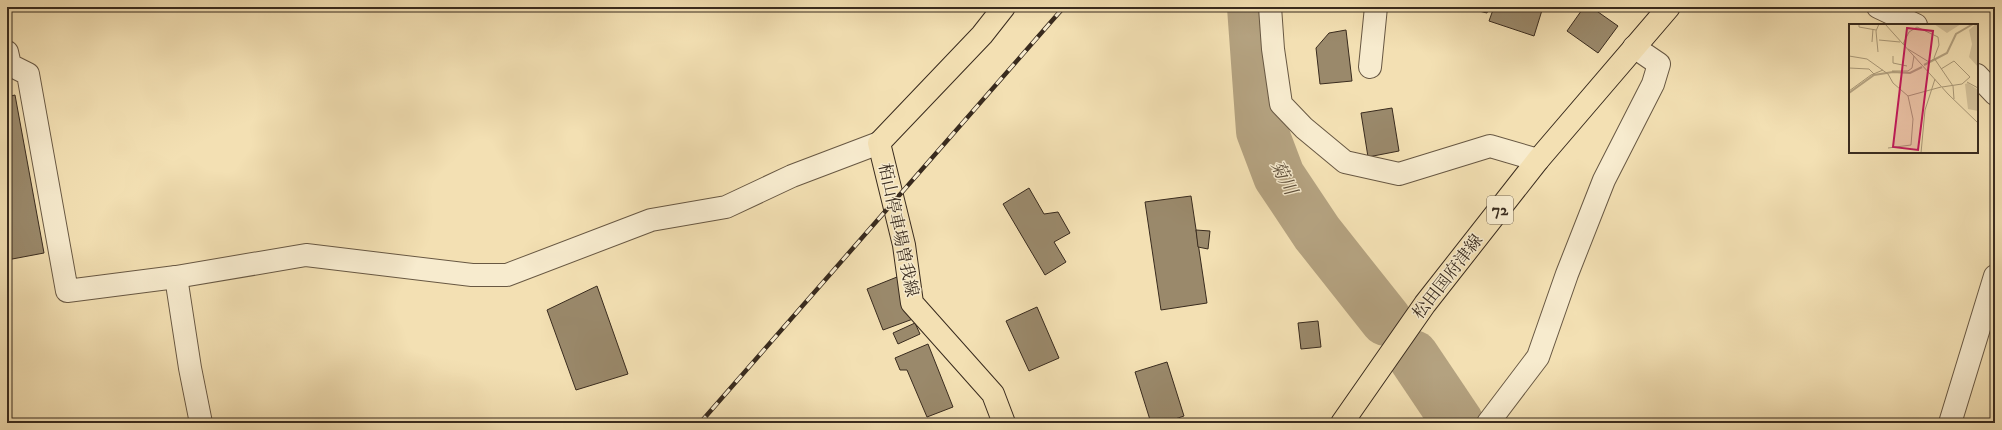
<svg xmlns="http://www.w3.org/2000/svg" width="2002" height="430" viewBox="0 0 2002 430" font-family="'IM FELL DW Pica','Noto Serif JP',serif">
  <style>
    .lines { fill: none; stroke-linecap: round; stroke-linejoin: round }
    .river { stroke: #b4a280; stroke-width: 52 }
    .building { fill: #9a896b; stroke: #392b1e }
    .minor-casing { stroke: #685843; stroke-width: 24 }
    .major-casing { stroke: #392b1e; stroke-width: 24 }
    .minor { stroke: #f7ebce; stroke-width: 22 }
    .major { stroke: #f3e0b3; stroke-width: 22 }
    .rail-casing { stroke: #392b1e; stroke-width: 4.5 }
    .rail { stroke: #f7ebce; stroke-width: 3; stroke-dasharray: 9; stroke-linecap: butt }
    .labels { text-anchor: middle; dominant-baseline: central; stroke-width: 3; stroke-linejoin: round; paint-order: stroke }
    .shield { fill: #f7ebce; stroke: #726553; stroke-width: 1 }
    .shield-label { font-size: 16px; font-weight: bold; fill: #392b1e }
    .street-label { font-size: 17px; fill: #392b1e; stroke: #f7ebce }
    .water-label { font-size: 18px; font-style: italic; fill: #5e4f3b; stroke: #f7ebce }
    .inset-river { fill: none; stroke: #b4a280; stroke-width: 2 }
    .inset-road { fill: none; stroke: #a99877; stroke-width: 1 }
    .view { fill: #c2185b; fill-opacity: 0.15; stroke: #c2185b; stroke-width: 2 }
    .inset-edge { fill: none; stroke: #392b1e; stroke-width: 2 }
  </style>
  <rect width="100%" height="100%" fill="#f3e0b3"/>
  <filter id="stains"><feTurbulence type="fractalNoise" baseFrequency=".005" numOctaves="4"/><feColorMatrix values="0 0 0 0 .2 0 0 0 0 .09 0 0 0 0 .02 0 0 0 .5 -.17"/></filter>
  <radialGradient id="worn" r=".72"><stop offset=".6" stop-color="#630" stop-opacity="0"/><stop offset="1" stop-color="#630" stop-opacity=".3"/></radialGradient>
  <g class="lines">
    <g class="river">
      <polyline points="1253,7 1262,131 1279,176 1317,233 1386,320"/>
      <polyline points="1413,356 1458,423"/>
    </g>
  </g>
  <g class="building">
    <polygon points="1463,7 1489,7 1487,13"/>
    <polygon points="1494,7 1543,7 1534,36 1489,21"/>
    <polygon points="1584,7 1591,7 1618,26 1598,53 1567,31"/>
    <polygon points="1346,30 1352,81 1320,84 1316,48 1329,33"/>
    <polygon points="15,95 44,253 7,260 7,97"/>
    <polygon points="1392,108 1399,151 1368,157 1361,113"/>
    <polygon points="1029,188 1044,214 1058,212 1070,233 1054,242 1066,262 1045,275 1003,204"/>
    <polygon points="1191,196 1207,303 1161,310 1145,202"/>
    <polygon points="1196,230 1210,231 1208,249 1198,247"/>
    <polygon points="897,277 913,319 883,330 867,289"/>
    <polygon points="597,286 628,374 576,390 547,310"/>
    <polygon points="1037,307 1059,358 1029,371 1006,321"/>
    <polygon points="1318,321 1321,347 1301,349 1298,323"/>
    <polygon points="915,323 920,334 898,344 893,333"/>
    <polygon points="928,344 953,407 927,417 907,370 900,370 895,358"/>
    <polygon points="1167,362 1184,416 1163,423 1151,423 1135,372"/>
    <polygon points="1131,419 1132,423 1116,423"/>
  </g>
  <g class="lines">
    <defs>
      <g id="minor">
        <polyline points="1270,7 1273,49 1281,104 1304,128 1345,162 1399,174 1490,146 1538,160"/>
        <polyline points="1878,7 1916,25"/>
        <polyline points="7,52 10,65 28,74 67,291 176,277 306,255 472,275 507,275 651,220 726,207 792,176 879,143"/>
        <polyline points="1370,67 1376,7"/>
        <polyline points="1977,75 1995,94"/>
        <polyline points="176,277 190,368 201,423"/>
        <polyline points="1488,423 1538,357 1567,274 1604,180 1653,84 1659,64 1634,47"/>
        <polyline points="1950,423 1995,276"/>
      </g>
      <g id="major">
        <polyline points="1004,423 993,394 912,303 904,245 879,143 982,35 1004,7"/>
        <polyline points="1342,423 1425,304 1538,160 1669,7"/>
      </g>
    </defs>
    <use href="#minor" class="minor-casing"/>
    <use href="#major" class="major-casing"/>
    <use href="#minor" class="minor"/>
    <use href="#major" class="major"/>
    <defs>
      <polyline id="rail" points="700,423 1064,7"/>
    </defs>
    <use href="#rail" class="rail-casing"/>
    <use href="#rail" class="rail"/>
  </g>
  <g class="labels">
    <rect class="shield" x="1487" y="196" width="26" height="28" rx="3"/>
    <g class="shield-label">
      <text x="1500" y="210">72</text>
    </g>
    <g class="street-label">
      <text transform="translate(898 230) rotate(78)">栢山停車場曽我線</text>
      <text transform="translate(1448 277) rotate(-52)">松田国府津線</text>
    </g>
    <g class="water-label">
      <text transform="translate(1283 178) rotate(62)">菊川</text>
    </g>
  </g>
  <g transform="translate(1849 24)">
    <rect width="129" height="129" fill="#f3e0b3"/>
    <path d="M85,0H112L98,9ZM127,0H129V43L120,33L123,20L120,6ZM119,59L129,66V87L119,85L116,60Z" fill="#d3c19a"/>
    <path class="inset-river" d="M75,41L98,29L107,10L124,0M0,69L25,51L44,48L61,49L73,43"/>
    <path class="inset-road" d="M10,0V3L27,6M36,0L99,70L129,99M30,16L51,18M23,18L24,5M54,20L60,8L68,3L89,13L90,21L85,34L104,62L105,75M59,25L80,38L85,35M29,28L27,7L30,0M0,32L18,35L39,50L44,59L59,72L92,63M44,32V39L58,42M0,44L20,45L25,50M92,45L105,37L121,53L113,60L93,63M43,47H59L63,44L65,32M118,58L129,64M0,67L22,51L34,46M39,124L62,121L64,95L59,72M72,129L76,86L86,55"/>
    <path class="view" d="M58,4L84,7L69,126L44,123Z"/>
    <rect width="129" height="129" class="inset-edge"/>
  </g>
  <rect width="2002" height="430" fill="none" stroke="#f3e0b3" stroke-width="24"/>
  <rect x="8" y="8" width="1986" height="414" fill="none" stroke="#392b1e" stroke-width="2"/>
  <rect x="12" y="12" width="1978" height="406" fill="none" stroke="#392b1e"/>
  <rect width="100%" height="100%" filter="url(#stains)"/>
  <rect width="100%" height="100%" fill="url(#worn)"/>
</svg>
